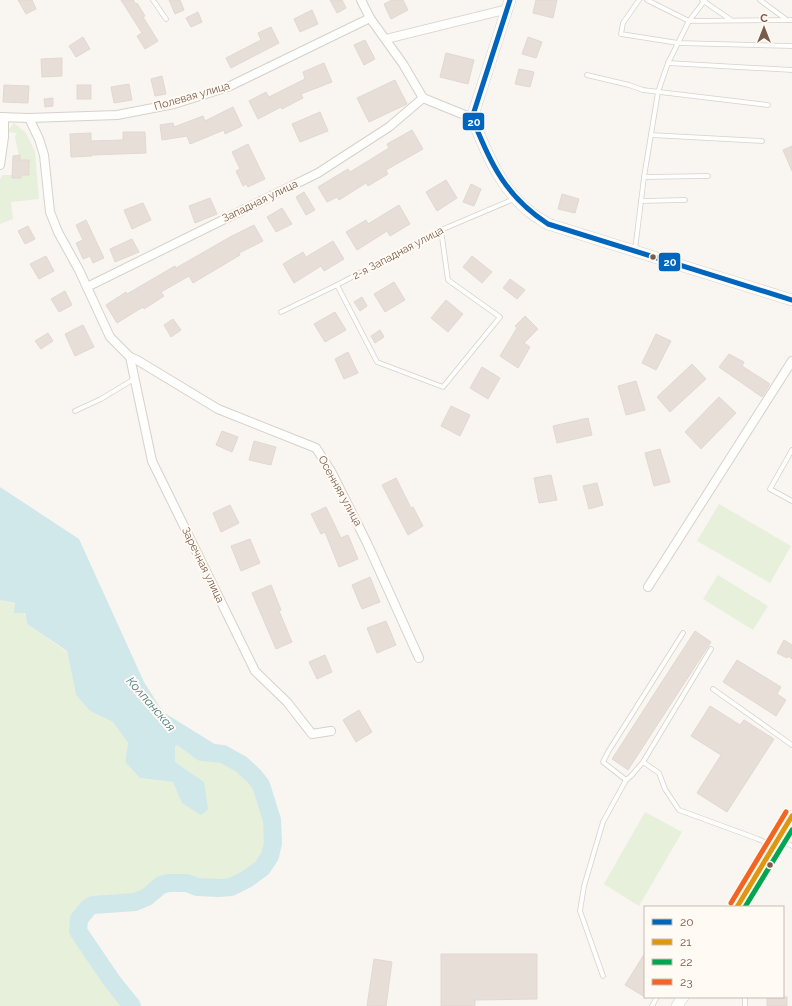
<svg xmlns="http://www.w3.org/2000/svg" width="792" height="1006" viewBox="0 0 792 1006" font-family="Raleway,sans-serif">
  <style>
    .green { fill: #e7f0db }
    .water { fill: #d0e8ea }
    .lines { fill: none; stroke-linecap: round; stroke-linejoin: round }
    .river { stroke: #d0e8ea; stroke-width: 18 }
    .building { fill: #e6ded7; stroke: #e2d8d2 }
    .service-casing { stroke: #d7d1cb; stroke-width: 5.5 }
    .minor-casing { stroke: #d7d1cb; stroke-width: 10 }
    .tertiary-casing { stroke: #d7d1cb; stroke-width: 12 }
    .service { stroke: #fefefd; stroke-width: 4 }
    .minor { stroke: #fefefd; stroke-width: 8 }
    .tertiary { stroke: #fefefd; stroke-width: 11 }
    .bus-1-casing { stroke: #fffaf3; stroke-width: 8 }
    .bus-2-casing { stroke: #fffaf3; stroke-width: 8 }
    .bus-3-casing { stroke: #fffaf3; stroke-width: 8 }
    .bus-4-casing { stroke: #fffaf3; stroke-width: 8 }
    .bus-1 { stroke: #0065bd; stroke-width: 5 }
    .bus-2 { stroke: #de970f; stroke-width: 5 }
    .bus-3 { stroke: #00a651; stroke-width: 5 }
    .bus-4 { stroke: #f26522; stroke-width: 5 }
    .bus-dot { fill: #7a5c4d; stroke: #fffaf3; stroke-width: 1.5 }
    .labels { text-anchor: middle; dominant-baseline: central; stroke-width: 4; stroke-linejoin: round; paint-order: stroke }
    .street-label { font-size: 11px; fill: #7a5c4d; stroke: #fffaf3 }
    .water-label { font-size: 12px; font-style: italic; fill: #437c86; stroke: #fffaf3 }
    .line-badge { stroke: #fffaf3; stroke-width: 1.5 }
    .badge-label { font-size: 11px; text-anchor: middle; font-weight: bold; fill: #fff }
  </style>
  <rect width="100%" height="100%" fill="#f9f5f0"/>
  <g class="green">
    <polygon points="14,123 26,133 35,152 39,199 11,202 13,219 0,224 0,180 2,175 13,175 13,178 21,178 21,175 29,175 29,160 20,160 15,138 16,133 7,132"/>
    <polygon points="719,504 791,546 770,583 697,541"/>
    <polygon points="718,575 768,606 753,630 703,599"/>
    <path d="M0,600C17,603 24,606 27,624L67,652L76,695L90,711L113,722L128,743L125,762L140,778L173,782L183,803L204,782L175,762V745L181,743C201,748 223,752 241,764C248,770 258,778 262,786C270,803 278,840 269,857C264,867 256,875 246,880C241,882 237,885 232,886C224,889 204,889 196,886C186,884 179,881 169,883C157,884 151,896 141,900C128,905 107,904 93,905C81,911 75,924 81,936L112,981L132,1006H0Z"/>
    <polygon points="645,812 682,832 639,906 604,884"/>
  </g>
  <polygon class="water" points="0,487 79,539 144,682 163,712 221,748 223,754 181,743 175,746 175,762 204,782 208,809 201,815 182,803 173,782 140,778 125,762 128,743 113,722 90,711 76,695 67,651 27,624 25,613 14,613 15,603 0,600"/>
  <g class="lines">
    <polyline class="river" points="132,1006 112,981 78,931 79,919 88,908 93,905 135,902 147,897 161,885 168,883 187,883 197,887 219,888 231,887 247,879 262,868 270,856 273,843 272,820 261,785 254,776 241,764 223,754 202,752 175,732"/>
  </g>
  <g class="building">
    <polygon points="18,0 32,0 36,9 26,14"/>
    <polygon points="121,0 133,0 136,4 137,3 145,16 143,17 158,41 145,49 137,36 142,33"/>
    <polygon points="169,0 180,0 184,10 175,14"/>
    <polygon points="330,0 342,0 346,8 337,13"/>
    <polygon points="392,0 403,0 408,10 391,19 384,4"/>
    <polygon points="536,0 557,0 553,18 533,13"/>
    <polygon points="312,10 318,24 300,32 294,19"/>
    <polygon points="198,12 202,22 191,27 186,18"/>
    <polygon points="271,27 279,43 231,68 226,58 261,40 258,33"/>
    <polygon points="83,37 90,49 76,57 69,46"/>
    <polygon points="528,37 542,42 536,58 522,54"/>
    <polygon points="365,40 375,59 364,65 354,45"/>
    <polygon points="446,53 474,60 468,84 440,77"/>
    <polygon points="62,58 62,76 42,77 41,59"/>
    <polygon points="324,63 332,82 301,94 303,98 282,109 281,107 258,119 249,101 266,92 269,97 305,79 303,72"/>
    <polygon points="519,69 534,72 530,87 515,84"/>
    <polygon points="162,76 166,94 155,96 151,79"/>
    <polygon points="395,80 407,104 369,122 357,98"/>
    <polygon points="129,84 132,100 114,103 111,87"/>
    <polygon points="4,85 29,86 28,103 3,102"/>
    <rect x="77" y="85" width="14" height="14"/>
    <polygon points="53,98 53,106 45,107 44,99"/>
    <polygon points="233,107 242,126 225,134 224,130 190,144 187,136 162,140 160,125 173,123 174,127 203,116 205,121"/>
    <polygon points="320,112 328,131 300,142 292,124"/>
    <polygon points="412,130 423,149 386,170 388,174 368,186 366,183 339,200 337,197 327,202 318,187 348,169 350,172 389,148 387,144"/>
    <polygon points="123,132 145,132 146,153 92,155 92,156 71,157 70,134 91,133 91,141 123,140"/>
    <polygon points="248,144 265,179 248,187 246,184 243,186 236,171 240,169 232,152"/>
    <polygon points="792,146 792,171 783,150"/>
    <polygon points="20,155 20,160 29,160 29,175 21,175 21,178 12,178 13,156"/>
    <polygon points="446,180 457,198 437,211 426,192"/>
    <polygon points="471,184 481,189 474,206 463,202"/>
    <polygon points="304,192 315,210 306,215 296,197"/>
    <polygon points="562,194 579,199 575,213 558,209"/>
    <polygon points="210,198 217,214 195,223 189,206"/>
    <polygon points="143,203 151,220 132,229 124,210"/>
    <polygon points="399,205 410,224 390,236 387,231 357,250 346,232 366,220 368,224"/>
    <polygon points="282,208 292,224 276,232 267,217"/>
    <polygon points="86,220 104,258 93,263 90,256 83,259 76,243 83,240 76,225"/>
    <polygon points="254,225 263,241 239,253 240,255 193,283 189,276 161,292 164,296 144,309 143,307 117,323 106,305 126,292 127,294 175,266 176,268 230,237"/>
    <polygon points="28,226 35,239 25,244 18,231"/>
    <polygon points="132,239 139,252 115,262 110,249"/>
    <polygon points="333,241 344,259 324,271 321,266 294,283 283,264 303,252 306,257"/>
    <polygon points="46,256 54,271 39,279 30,264"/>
    <polygon points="472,256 492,272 482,283 463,267"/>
    <polygon points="510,279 525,290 517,299 503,288"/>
    <polygon points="394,282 405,300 385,312 374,294"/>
    <polygon points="65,291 72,305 59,312 51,299"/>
    <polygon points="362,297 367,306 360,311 354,302"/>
    <polygon points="446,300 463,314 448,332 431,318"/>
    <polygon points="335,312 346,330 325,342 314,324"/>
    <polygon points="525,316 538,329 524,343 530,347 518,368 500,356 517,328 515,326"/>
    <polygon points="173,319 181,330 171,337 164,325"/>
    <polygon points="83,325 94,347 75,356 65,334"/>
    <polygon points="380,330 384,337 375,343 371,336"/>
    <polygon points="48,333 53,341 41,349 35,341"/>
    <polygon points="656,334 671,341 656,370 642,363"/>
    <polygon points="348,352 358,373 344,379 335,359"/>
    <polygon points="729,354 744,362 742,366 770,384 762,397 719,367"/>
    <polygon points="692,364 706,379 670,412 657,397"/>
    <polygon points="482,367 500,378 488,399 470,388"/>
    <polygon points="636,381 645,410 626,415 618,386"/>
    <polygon points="719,397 736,413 701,449 685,432"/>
    <polygon points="451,406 470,415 460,436 441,426"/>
    <polygon points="588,418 592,435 557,443 553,426"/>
    <polygon points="222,431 238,437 232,452 216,445"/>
    <polygon points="254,441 276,447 271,465 249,460"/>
    <polygon points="660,449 670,482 654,486 645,453"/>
    <polygon points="551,475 557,500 539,503 534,478"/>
    <polygon points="396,478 411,508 413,507 423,526 408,535 382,485"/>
    <polygon points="597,483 603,505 589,509 583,486"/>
    <polygon points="230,505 239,523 221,532 213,513"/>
    <polygon points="326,507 341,538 348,535 358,559 339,567 325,532 321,534 311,514"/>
    <polygon points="250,539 260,563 241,571 231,546"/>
    <polygon points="370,577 380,602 362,609 352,585"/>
    <polygon points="271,585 281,610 279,611 292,642 276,649 252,593"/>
    <polygon points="386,621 396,645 377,653 367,628"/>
    <polygon points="695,631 711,642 628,770 612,759"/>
    <polygon points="784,640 792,645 792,659 788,656 787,658 777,653"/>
    <polygon points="325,655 332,672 317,679 309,662"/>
    <polygon points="737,660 781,687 777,694 786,700 776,716 723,682"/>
    <polygon points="710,706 740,725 744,720 774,739 727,812 697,793 721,755 691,736"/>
    <polygon points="359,710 372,732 356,742 343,720"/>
    <polygon points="645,953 645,997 625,985"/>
    <polygon points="441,954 537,954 537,999 475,1000 475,1006 441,1006"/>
    <polygon points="374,959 392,962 386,1006 367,1006"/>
    <rect x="767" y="997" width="20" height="9"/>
  </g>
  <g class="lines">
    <defs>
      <g id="service">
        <polyline points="153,0 166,19"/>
        <polyline points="639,0 623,23 621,34 678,43 792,46"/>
        <polyline points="647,0 689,21 792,20"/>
        <polyline points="702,0 731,20"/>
        <polyline points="760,0 787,20"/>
        <polyline points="668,63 792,70"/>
        <polyline points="587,75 629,85 643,90 768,105"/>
        <polyline points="651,135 762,141"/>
        <polyline points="644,177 708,176"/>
        <polyline points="641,201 685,200"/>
        <polyline points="635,250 644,177 658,92 668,63 689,21 705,0"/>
        <polyline points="337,285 377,362 443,387 500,317 448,280 441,230"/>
        <polyline points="281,312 337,285 441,230 514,199"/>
        <polyline points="75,411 101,399 134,379"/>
        <polyline points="792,450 770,489 792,501"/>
        <polyline points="711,649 643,762 659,773 665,789 679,810 758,839 773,846"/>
        <polyline points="713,689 792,745"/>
        <polyline points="626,780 603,762 608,752 683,633"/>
        <polyline points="779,838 792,846"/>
        <polyline points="603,976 580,911 584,886 603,822 626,780 631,776 643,762"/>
        <polyline points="745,997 745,1006"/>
        <polyline points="652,1006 657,997"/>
      </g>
      <g id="minor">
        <polyline points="361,0 370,18 403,64 423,98 472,118"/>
        <polyline points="386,39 508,9"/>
        <polyline points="0,117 29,118 117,115 174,104 228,87 370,18"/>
        <polyline points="29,118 39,139 44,155 50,212 58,232 79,270 110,337 130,357 137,360 218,409 316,448 332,473 367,543 419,658"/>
        <polyline points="0,165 4,137 4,117"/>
        <polyline points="87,287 318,173 389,127 423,98"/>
        <polyline points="130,357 152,461 255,671 287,702 312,734 331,731"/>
        <polyline points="648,587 792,361"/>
      </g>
      <g id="tertiary">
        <path d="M510,0L472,118C487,153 499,187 530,212C536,217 542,220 548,224L792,300"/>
        <polyline points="737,907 792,816"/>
        <polyline points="677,1006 683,997"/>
      </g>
    </defs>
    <use href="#service" class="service-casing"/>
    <use href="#minor" class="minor-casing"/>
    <use href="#tertiary" class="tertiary-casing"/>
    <use href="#service" class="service"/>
    <use href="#minor" class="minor"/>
    <use href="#tertiary" class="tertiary"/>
    <defs>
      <path id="bus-1" d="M510,0L472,118C492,165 504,195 548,224L792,300"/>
      <polyline id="bus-2" points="737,907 792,816"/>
      <polyline id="bus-3" points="745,907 792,830"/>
      <polyline id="bus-4" points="731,903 786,812"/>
    </defs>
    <use href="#bus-1" class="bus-1-casing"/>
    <use href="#bus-2" class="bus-2-casing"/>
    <use href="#bus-3" class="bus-3-casing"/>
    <use href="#bus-4" class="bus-4-casing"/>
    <use href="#bus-1" class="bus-1"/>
    <use href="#bus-2" class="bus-2"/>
    <use href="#bus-3" class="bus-3"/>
    <use href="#bus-4" class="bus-4"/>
  </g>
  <g class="bus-dot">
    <circle cx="653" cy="257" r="3.5"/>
    <circle cx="770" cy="865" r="3.5"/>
  </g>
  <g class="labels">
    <g class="street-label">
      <text transform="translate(192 96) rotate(-16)">Полевая улица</text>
      <text transform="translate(260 201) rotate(-26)">Западная улица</text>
      <text transform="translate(398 253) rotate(-28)">2-я Западная улица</text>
      <text transform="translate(340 491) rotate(61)">Осенняя улица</text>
      <text transform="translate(203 565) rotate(64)">Заречная улица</text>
    </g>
    <g class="water-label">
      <text transform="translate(151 704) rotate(49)">Колпанская</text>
    </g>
  </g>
  <g class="line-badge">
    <rect x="462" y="112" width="23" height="19" rx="4" fill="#0065bd"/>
    <rect x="658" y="252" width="23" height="20" rx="4" fill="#0065bd"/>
  </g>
  <g class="badge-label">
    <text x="474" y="126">20</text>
    <text x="670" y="266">20</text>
  </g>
  <rect x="644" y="906" width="140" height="92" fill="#fffaf3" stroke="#cabbb1"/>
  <rect x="652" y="919" width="20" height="6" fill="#0065bd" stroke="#cabbb1"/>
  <text x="680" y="926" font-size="12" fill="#7a5c4d">20</text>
  <rect x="652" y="939" width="20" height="6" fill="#de970f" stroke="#cabbb1"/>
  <text x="680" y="946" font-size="12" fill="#7a5c4d">21</text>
  <rect x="652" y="959" width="20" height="6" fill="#00a651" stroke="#cabbb1"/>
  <text x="680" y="966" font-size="12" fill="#7a5c4d">22</text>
  <rect x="652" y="979" width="20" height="6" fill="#f26522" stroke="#cabbb1"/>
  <text x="680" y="986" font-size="12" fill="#7a5c4d">23</text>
  <g transform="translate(764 28)" stroke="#fffaf3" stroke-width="3" paint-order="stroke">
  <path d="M0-3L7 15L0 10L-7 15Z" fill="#7a5c4d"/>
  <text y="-6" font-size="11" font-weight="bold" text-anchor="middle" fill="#7a5c4d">С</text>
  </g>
</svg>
